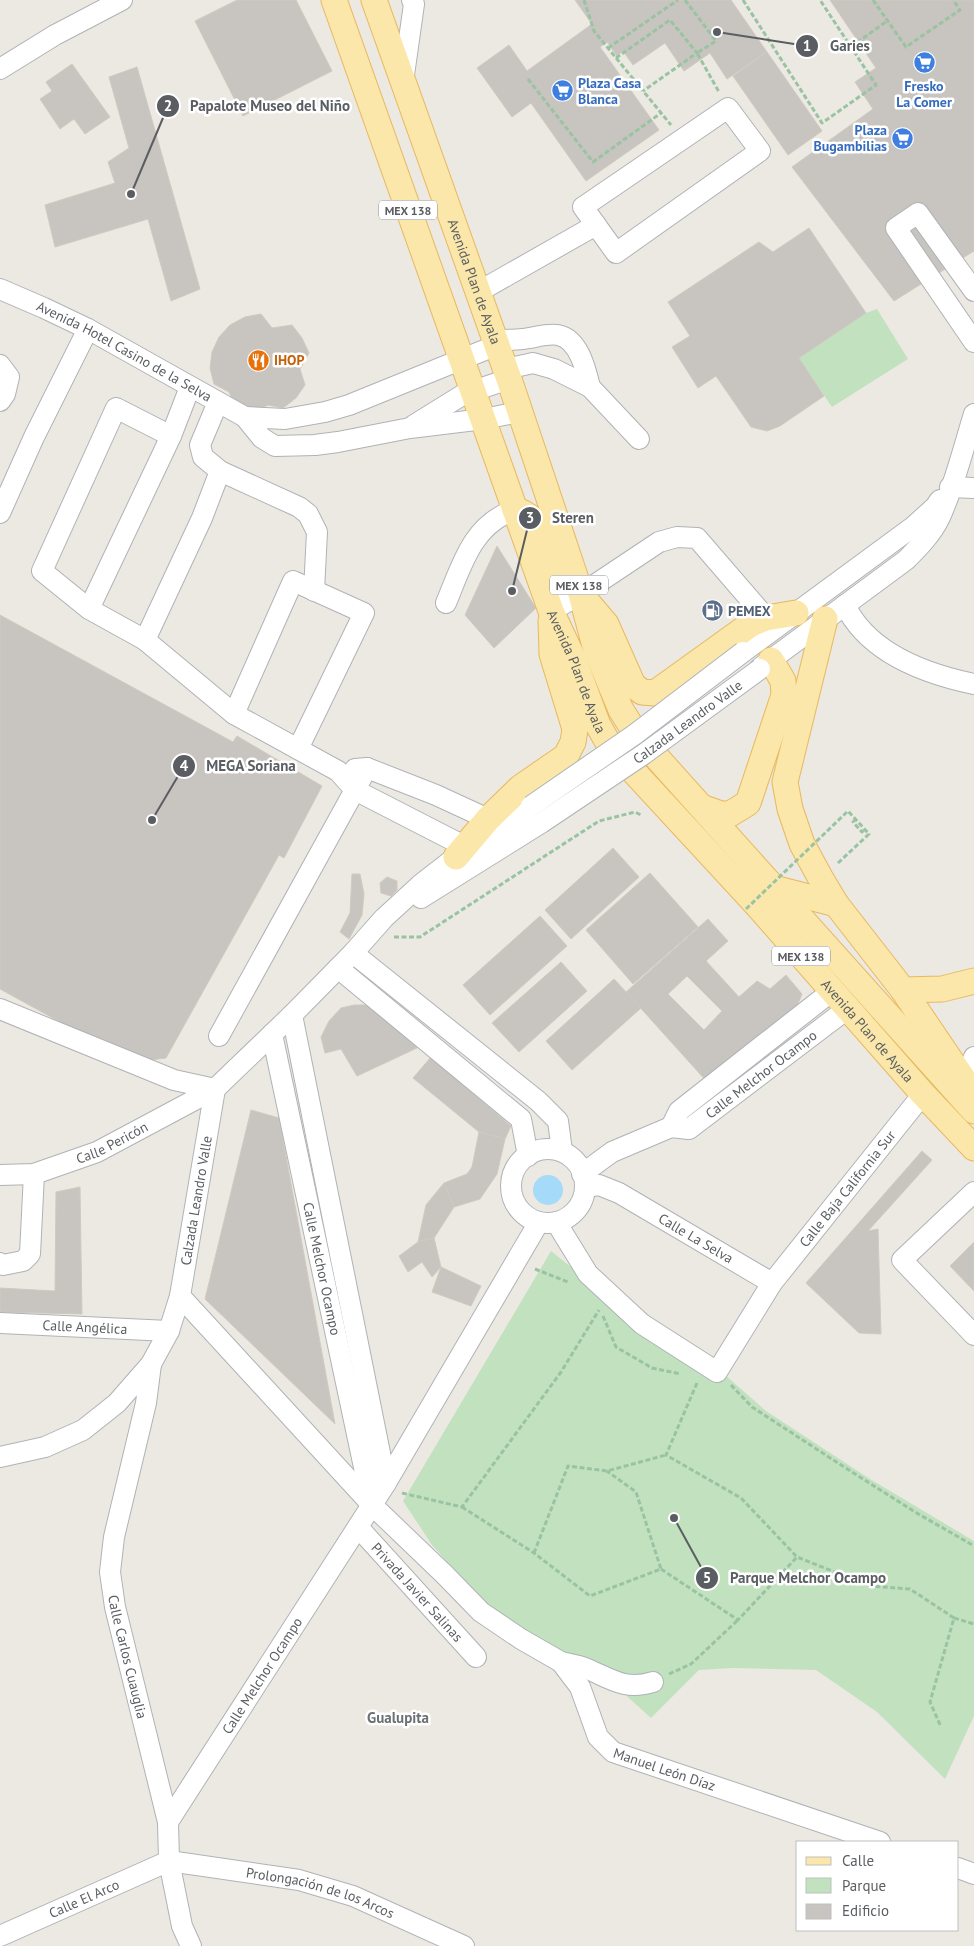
<svg xmlns="http://www.w3.org/2000/svg" width="974" height="1946" viewBox="0 0 974 1946" font-family="'PT Sans',sans-serif">
  <style>
    .green { fill: #c2e2bf }
    .water { fill: #a5daf9 }
    .building { fill: #c8c4bf; stroke: #d0cac1; fill-rule: evenodd }
    .lines { fill: none; stroke-linecap: round; stroke-linejoin: round }
    .minor-casing { stroke: #afb3b6; stroke-width: 22 }
    .major-casing { stroke: #e8b85f; stroke-width: 27 }
    .path { stroke: #99c3a2; stroke-width: 3; stroke-dasharray: 5 2.5; stroke-linecap: butt }
    .minor { stroke: #fff; stroke-width: 20 }
    .major { stroke: #fae7a9; stroke-width: 25 }
    .minor-bridge-casing { stroke: #afb3b6; stroke-width: 22; stroke-linecap: butt }
    .path-bridge { stroke: #99c3a2; stroke-width: 3; stroke-dasharray: 5 2.5; stroke-linecap: butt }
    .minor-bridge { stroke: #fff; stroke-width: 20 }
    .labels { text-anchor: middle; dominant-baseline: central; stroke-width: 5; stroke-linejoin: round; paint-order: stroke }
    .shield { fill: #fff; stroke: #8c8e91; stroke-width: 1 }
    .shield-label { font-size: 12px; font-weight: bold; fill: #5a5e62 }
    .shop-label { font-size: 14px; font-weight: bold; fill: #366cbe; stroke: #fff; text-anchor: start }
    .street-label { font-size: 14px; fill: #5a5e62; stroke: #fff }
    .food-label { font-size: 14px; font-weight: bold; fill: #c56008; stroke: #fff; text-anchor: start }
    .service-label { font-size: 14px; font-weight: bold; fill: #4e5e75; stroke: #fff; text-anchor: start }
    .neighbourhood-label { font-size: 15px; font-weight: bold; fill: #6b7074; stroke: #fff }
    .leader { fill: none; stroke: #5a5e62; stroke-width: 2 }
    .callout-dot { fill: #5a5e62; stroke: #fff; stroke-width: 2 }
    .mark-label { font-size: 15px; text-anchor: middle; font-weight: bold; fill: #fff }
    .callout-label { font-size: 15px; text-anchor: middle; font-weight: bold; fill: #5a5e62; stroke: #fff; stroke-width: 5; stroke-linejoin: round; paint-order: stroke }
  </style>
  <rect width="100%" height="100%" fill="#ece9e2"/>
  <g class="green">
    <polygon points="877,309 908,359 832,407 799,358 866,313"/>
    <polygon points="551,1251 597,1288 724,1374 766,1411 870,1479 974,1541 974,1716 945,1779 877,1712 816,1670 733,1668 699,1670 651,1718 598,1670 536,1641 479,1597 432,1545 403,1501"/>
  </g>
  <circle class="water" cx="548" cy="1190" r="15"/>
  <g class="building">
    <polygon points="237,0 296,0 332,71 243,116 195,21"/>
    <polygon points="575,0 731,0 767,52 727,79 710,53 684,71 665,43 633,65 623,51 617,56 607,42 600,47 659,130 586,181 531,103 512,117 477,68 509,45 527,71 592,24"/>
    <polygon points="830,0 974,0 974,251 894,301 792,167 873,109 855,82 876,68"/>
    <polygon points="767,52 822,131 788,155 733,76"/>
    <polygon points="72,64 110,117 85,134 74,119 60,129 40,99 52,91 46,82"/>
    <polygon points="137,67 200,289 171,301 148,219 55,247 45,205 115,183 108,162 129,148 109,77"/>
    <polygon points="809,228 866,313 799,358 824,396 780,426 767,431 751,427 716,376 698,388 672,347 690,336 668,302 759,242 773,252"/>
    <polygon points="261,314 272,328 292,325 302,338 309,353 300,369 305,385 296,398 283,408 268,405 251,413 236,408 229,392 214,384 210,368 212,352 219,337 230,325 245,317"/>
    <polygon points="497,546 536,608 494,648 465,615"/>
    <polygon points="0,615 233,742 237,736 322,786 284,858 279,855 166,1058 133,1062 0,989"/>
    <polygon points="613,848 639,877 571,939 545,910"/>
    <polygon points="650,873 698,927 633,984 586,930"/>
    <polygon points="352,874 360,874 364,894 362,915 349,939 340,932 350,913"/>
    <polygon points="387,877 397,881 397,890 391,896 381,893 380,883"/>
    <polygon points="540,916 567,946 490,1015 463,985"/>
    <path d="M708,919L728,941L706,961L739,997L757,981L770,989L786,975L802,994L797,1006L709,1084L626,992ZM687,976L722,1011L704,1030L668,994Z"/>
    <polygon points="561,962 587,991 519,1052 492,1023"/>
    <polygon points="614,979 641,1008 572,1070 546,1041"/>
    <polygon points="354,1005 372,1005 406,1033 417,1048 357,1076 341,1049 325,1053 321,1037 329,1021 341,1008"/>
    <polygon points="431,1057 511,1126 505,1139 479,1132 413,1078"/>
    <polygon points="251,1110 279,1118 335,1424 205,1299"/>
    <polygon points="479,1132 505,1139 497,1174 480,1199 454,1207 444,1183 467,1174 472,1167"/>
    <polygon points="922,1151 932,1160 868,1231 878,1229 881,1334 859,1333 806,1283"/>
    <polygon points="444,1183 454,1207 434,1238 418,1242 426,1205"/>
    <polygon points="80,1187 82,1314 0,1312 0,1288 55,1291 56,1192"/>
    <polygon points="434,1238 441,1267 432,1277 422,1262 408,1272 399,1256 418,1242"/>
    <polygon points="974,1242 974,1291 950,1266"/>
    <polygon points="441,1267 481,1286 471,1306 432,1292"/>
  </g>
  <g class="lines">
    <defs>
      <g id="minor">
        <polyline points="0,69 55,35 122,0"/>
        <polyline points="403,82 414,4 412,0"/>
        <polygon points="728,108 760,151 616,253 583,207"/>
        <path id="s1" d="M0,289L44,308L88,329L245,417L262,438L275,446L315,445L338,442L410,428L484,419L519,412"/>
        <polyline points="974,291 918,213 896,228 974,342"/>
        <polyline points="478,292 596,225"/>
        <path d="M495,340C504,340 514,340 523,339C535,338 546,333 558,335C579,339 586,370 590,387"/>
        <polyline points="0,365 9,377 5,394 0,401"/>
        <polyline points="506,369 533,363 554,369 590,387 639,439"/>
        <polyline points="190,387 171,436 89,609 145,640 202,518 220,471 203,457 200,445 218,402"/>
        <polyline points="245,417 285,419 325,412 349,405 497,345"/>
        <polyline points="414,425 464,394 509,379"/>
        <polyline points="220,471 299,507 308,514 317,532 314,591"/>
        <polyline points="950,487 974,488"/>
        <polyline points="0,513 34,437 88,329"/>
        <path d="M446,603C462,565 472,525 514,510"/>
        <path d="M845,605C868,653 926,674 974,684"/>
        <polyline points="89,609 42,571 116,408 171,436"/>
        <polyline points="551,611 581,594 659,542 677,537 697,538 766,618"/>
        <polyline points="145,640 234,714 338,771 355,790 464,846"/>
        <polyline points="743,652 914,526 935,507 940,500"/>
        <path d="M760,668L906,560C919,547 932,534 940,517C954,487 964,446 974,414"/>
        <polyline points="234,714 293,581 364,613 298,749"/>
        <polyline points="355,769 367,768 436,795 488,819"/>
        <polyline points="421,898 541,823"/>
        <polyline points="353,953 538,1101 558,1121 562,1151"/>
        <polyline points="338,968 521,1119 528,1156"/>
        <polyline points="0,1009 174,1080 215,1089"/>
        <polyline points="292,1015 386,1483"/>
        <path id="s2" d="M272,1034L372,1505"/>
        <polyline points="219,1036 367,768"/>
        <polyline points="965,1082 974,1057"/>
        <polyline points="671,1127 679,1111 832,991"/>
        <circle cx="548" cy="1186" r="37"/>
        <path id="s3" d="M582,1174L612,1152L671,1127L689,1129L847,1009"/>
        <path id="s4" d="M0,1175L34,1174L97,1152L215,1089L292,1015L353,953L384,918L420,885L456,857L531,806"/>
        <path id="s5" d="M585,1187L599,1185L619,1193L772,1283"/>
        <polyline points="974,1192 902,1260 974,1335"/>
        <path id="s6" d="M556,1222L588,1274L642,1324L717,1372L772,1283L923,1094"/>
        <polyline points="0,1263 3,1265 23,1261 30,1254 34,1174"/>
        <path id="s7" d="M180,1296L372,1505L445,1575L481,1612L521,1639L561,1662L580,1687L598,1737L613,1752L880,1842"/>
        <path id="s8" d="M0,1323L169,1331"/>
        <path id="s9" d="M151,1364L146,1403L114,1537L110,1572L115,1607L168,1822L169,1861L182,1926L191,1946"/>
        <path id="s10" d="M0,1457L45,1447L83,1430L117,1403L151,1364L169,1331L180,1296L215,1089"/>
        <path id="s11" d="M358,1527L476,1657"/>
        <path d="M561,1662C569,1664 577,1665 585,1668C610,1678 624,1691 653,1682"/>
        <path id="s12" d="M168,1822L386,1483L539,1222"/>
        <path id="s13" d="M169,1861L299,1880L353,1896L464,1946"/>
        <polyline points="958,1868 974,1874"/>
        <path id="s14" d="M0,1936L169,1861"/>
      </g>
      <g id="major">
        <path id="s15" d="M334,0L551,611L573,658L598,725L610,746L756,904L923,1094L974,1148"/>
        <path id="s16" d="M374,0L509,379L581,594L596,650L621,710L635,732L651,751L974,1111"/>
        <path d="M515,510C537,514 541,537 550,554C554,560 559,566 564,573"/>
        <polyline points="589,604 606,624 633,685 642,692 655,693 751,624 766,618 796,613"/>
        <polyline points="825,619 785,782 790,809 802,844 821,879 836,904 903,990 968,1086"/>
        <polyline points="704,808 721,814 730,814 748,803 784,695 783,681 771,660"/>
        <polyline points="456,857 488,819 521,787 566,756 573,742 575,729 552,654 551,621"/>
        <polyline points="774,888 836,904"/>
        <polyline points="903,990 942,989 974,981"/>
      </g>
    </defs>
    <use href="#minor" class="minor-casing"/>
    <use href="#major" class="major-casing"/>
    <g class="path">
      <polyline points="584,0 594,31 671,125"/>
      <polyline points="685,0 716,41 697,53 719,92"/>
      <polyline points="743,0 822,123 876,85 820,0"/>
      <polyline points="873,0 906,47 960,10 953,0"/>
      <polyline points="851,47 887,21"/>
      <polyline points="608,48 678,0"/>
      <polyline points="616,58 670,20 697,53 643,91"/>
      <polyline points="528,79 593,162 661,113"/>
      <polyline points="856,819 853,822 862,832 865,829"/>
      <polyline points="838,863 869,834 848,811"/>
      <polyline points="394,937 420,937 599,821 635,812 641,815"/>
      <polyline points="535,1269 568,1282"/>
      <polyline points="603,1316 616,1347 652,1368 681,1374"/>
      <polyline points="697,1383 666,1455 741,1498 797,1557 870,1586 910,1589 954,1618 930,1702 941,1727"/>
      <polyline points="731,1385 752,1407 841,1465 915,1512 974,1546"/>
      <polyline points="402,1493 462,1507 561,1372 599,1310"/>
      <polyline points="462,1507 534,1553 590,1596 661,1569 636,1492 607,1471"/>
      <polyline points="534,1553 568,1466 607,1471 666,1455"/>
      <polyline points="661,1569 738,1620 797,1557"/>
      <polyline points="954,1618 974,1624"/>
      <polyline points="669,1674 691,1664 738,1620"/>
    </g>
    <use href="#minor" class="minor"/>
    <use href="#major" class="major"/>
    <defs>
      <g id="minor-bridge">
        <polyline points="531,806 634,735 743,652"/>
        <path id="s17" d="M541,823L644,754L760,669"/>
      </g>
    </defs>
    <use href="#minor-bridge" class="minor-bridge-casing"/>
    <polyline class="path-bridge" points="746,909 848,811"/>
    <use href="#minor-bridge" class="minor-bridge"/>
  </g>
  <defs>
    <symbol id="supermarket-disc" viewBox="-11 -11 22 22"><circle r="9.5" fill="#3f7fe0" stroke="#fff"/><path d="M-6-5.5h2.5l.6 2H6L4.5 2H-2.5L-4.4-4H-6ZM-1.5 3.2a1.3 1.3 0 1 0 .1 0ZM3 3.2a1.3 1.3 0 1 0 .1 0Z" fill="#fff"/></symbol>
    <symbol id="restaurant-disc" viewBox="-11 -11 22 22"><circle r="9.5" fill="#e8710a" stroke="#fff"/><path d="M-5-6h1v4h1v-4h1v4h1v-4h1v5L-1.5 .5V6h-2V.5L-5-1ZM5-6V6H3V1.5H1.5Q1.5-4 5-6Z" fill="#fff"/></symbol>
    <symbol id="fuel-disc" viewBox="-11 -11 22 22"><circle r="9.5" fill="#5c6f8a" stroke="#fff"/><path d="M-5.5-6h7V0h2V4h1.3V-2.5L3-4.5l.8-.8L6-3V5H2.5V1h-1V6h-7ZM-4.2-4.7v3.2H.2V-4.7Z" fill="#fff"/></symbol>
  </defs>
  <g fill-rule="evenodd">
    <use href="#supermarket-disc" x="912" y="50" width="25" height="25"/>
    <use href="#supermarket-disc" x="550" y="78" width="25" height="25"/>
    <use href="#supermarket-disc" x="890" y="126" width="25" height="25"/>
    <use href="#restaurant-disc" x="246" y="348" width="25" height="25"/>
    <use href="#fuel-disc" x="700" y="598" width="25" height="25"/>
  </g>
  <g class="labels">
    <g class="shield">
      <rect x="379" y="200.5" width="58" height="19" rx="4"/>
      <rect x="550" y="575.5" width="58" height="19" rx="4"/>
      <rect x="772" y="946.5" width="58" height="19" rx="4"/>
    </g>
    <g class="shield-label">
      <text x="408" y="210">MEX 138</text>
      <text x="579" y="585">MEX 138</text>
      <text x="801" y="956">MEX 138</text>
    </g>
    <g class="shop-label">
      <text x="578" y="83">Plaza Casa<tspan x="578" dy="16">Blanca</tspan></text>
      <text x="924" y="86" text-anchor="middle">Fresko<tspan x="924" dy="16">La Comer</tspan></text>
      <text x="887" y="130" text-anchor="end">Plaza<tspan x="887" dy="16">Bugambilias</tspan></text>
    </g>
    <g class="street-label">
      <text stroke="none"><textPath href="#s16" startOffset="299">Avenida Plan de Ayala</textPath></text>
      <text stroke="none"><textPath href="#s1" startOffset="139">Avenida Hotel Casino de la Selva</textPath></text>
      <text stroke="none"><textPath href="#s15" startOffset="714">Avenida Plan de Ayala</textPath></text>
      <text stroke="none"><textPath href="#s17" startOffset="178">Calzada Leandro Valle</textPath></text>
      <text stroke="none"><textPath href="#s15" startOffset="1180">Avenida Plan de Ayala</textPath></text>
      <text stroke="none"><textPath href="#s3" startOffset="210">Calle Melchor Ocampo</textPath></text>
      <text stroke="none"><textPath href="#s4" startOffset="118">Calle Pericón</textPath></text>
      <text stroke="none"><textPath href="#s6" startOffset="449">Calle Baja California Sur</textPath></text>
      <text stroke="none"><textPath href="#s10" startOffset="354">Calzada Leandro Valle</textPath></text>
      <text stroke="none"><textPath href="#s5" startOffset="125">Calle La Selva</textPath></text>
      <text stroke="none"><textPath href="#s2" startOffset="240">Calle Melchor Ocampo</textPath></text>
      <text stroke="none"><textPath href="#s8" startOffset="85">Calle Angélica</textPath></text>
      <text stroke="none"><textPath href="#s11" startOffset="88">Privada Javier Salinas</textPath></text>
      <text stroke="none"><textPath href="#s9" startOffset="299">Calle Carlos Cuauglia</textPath></text>
      <text stroke="none"><textPath href="#s12" startOffset="174">Calle Melchor Ocampo</textPath></text>
      <text stroke="none"><textPath href="#s7" startOffset="691">Manuel León Díaz</textPath></text>
      <text stroke="none"><textPath href="#s13" startOffset="155">Prolongación de los Arcos</textPath></text>
      <text stroke="none"><textPath href="#s14" startOffset="92">Calle El Arco</textPath></text>
    </g>
    <g class="food-label">
      <text x="274" y="360">IHOP</text>
    </g>
    <g class="service-label">
      <text x="728" y="611">PEMEX</text>
    </g>
    <g class="neighbourhood-label">
      <text x="398" y="1717">Gualupita</text>
    </g>
  </g>
  <path class="leader" d="M717 32L807 46M131 194L168 106M512 591L530 518M152 820L184 766M674 1518L707 1578"/>
  <g class="callout-dot">
    <circle cx="717" cy="32" r="5"/>
    <circle cx="131" cy="194" r="5"/>
    <circle cx="512" cy="591" r="5"/>
    <circle cx="152" cy="820" r="5"/>
    <circle cx="674" cy="1518" r="5"/>
    <circle cx="807" cy="46" r="12"/>
    <circle cx="168" cy="106" r="12"/>
    <circle cx="530" cy="518" r="12"/>
    <circle cx="184" cy="766" r="12"/>
    <circle cx="707" cy="1578" r="12"/>
  </g>
  <g class="mark-label">
    <text x="807" y="51">1</text>
    <text x="168" y="111">2</text>
    <text x="530" y="523">3</text>
    <text x="184" y="771">4</text>
    <text x="707" y="1583">5</text>
  </g>
  <g class="callout-label">
    <text x="850" y="51">Garies</text>
    <text x="270" y="111">Papalote Museo del Niño</text>
    <text x="573" y="523">Steren</text>
    <text x="251" y="771">MEGA Soriana</text>
    <text x="808" y="1583">Parque Melchor Ocampo</text>
  </g>
  <rect x="796" y="1841" width="162" height="90" fill="#ffffff" stroke="#bdbfc0"/>
  <rect x="806" y="1857" width="25" height="8" fill="#fae7a9" stroke="#bdbfc0"/>
  <text x="842" y="1866" font-size="15" fill="#5a5e62">Calle</text>
  <rect x="806" y="1878" width="25" height="15" fill="#c2e2bf" stroke="#bdbfc0"/>
  <text x="842" y="1891" font-size="15" fill="#5a5e62">Parque</text>
  <rect x="806" y="1904" width="25" height="15" fill="#c8c4bf" stroke="#bdbfc0"/>
  <text x="842" y="1916" font-size="15" fill="#5a5e62">Edificio</text>
</svg>
